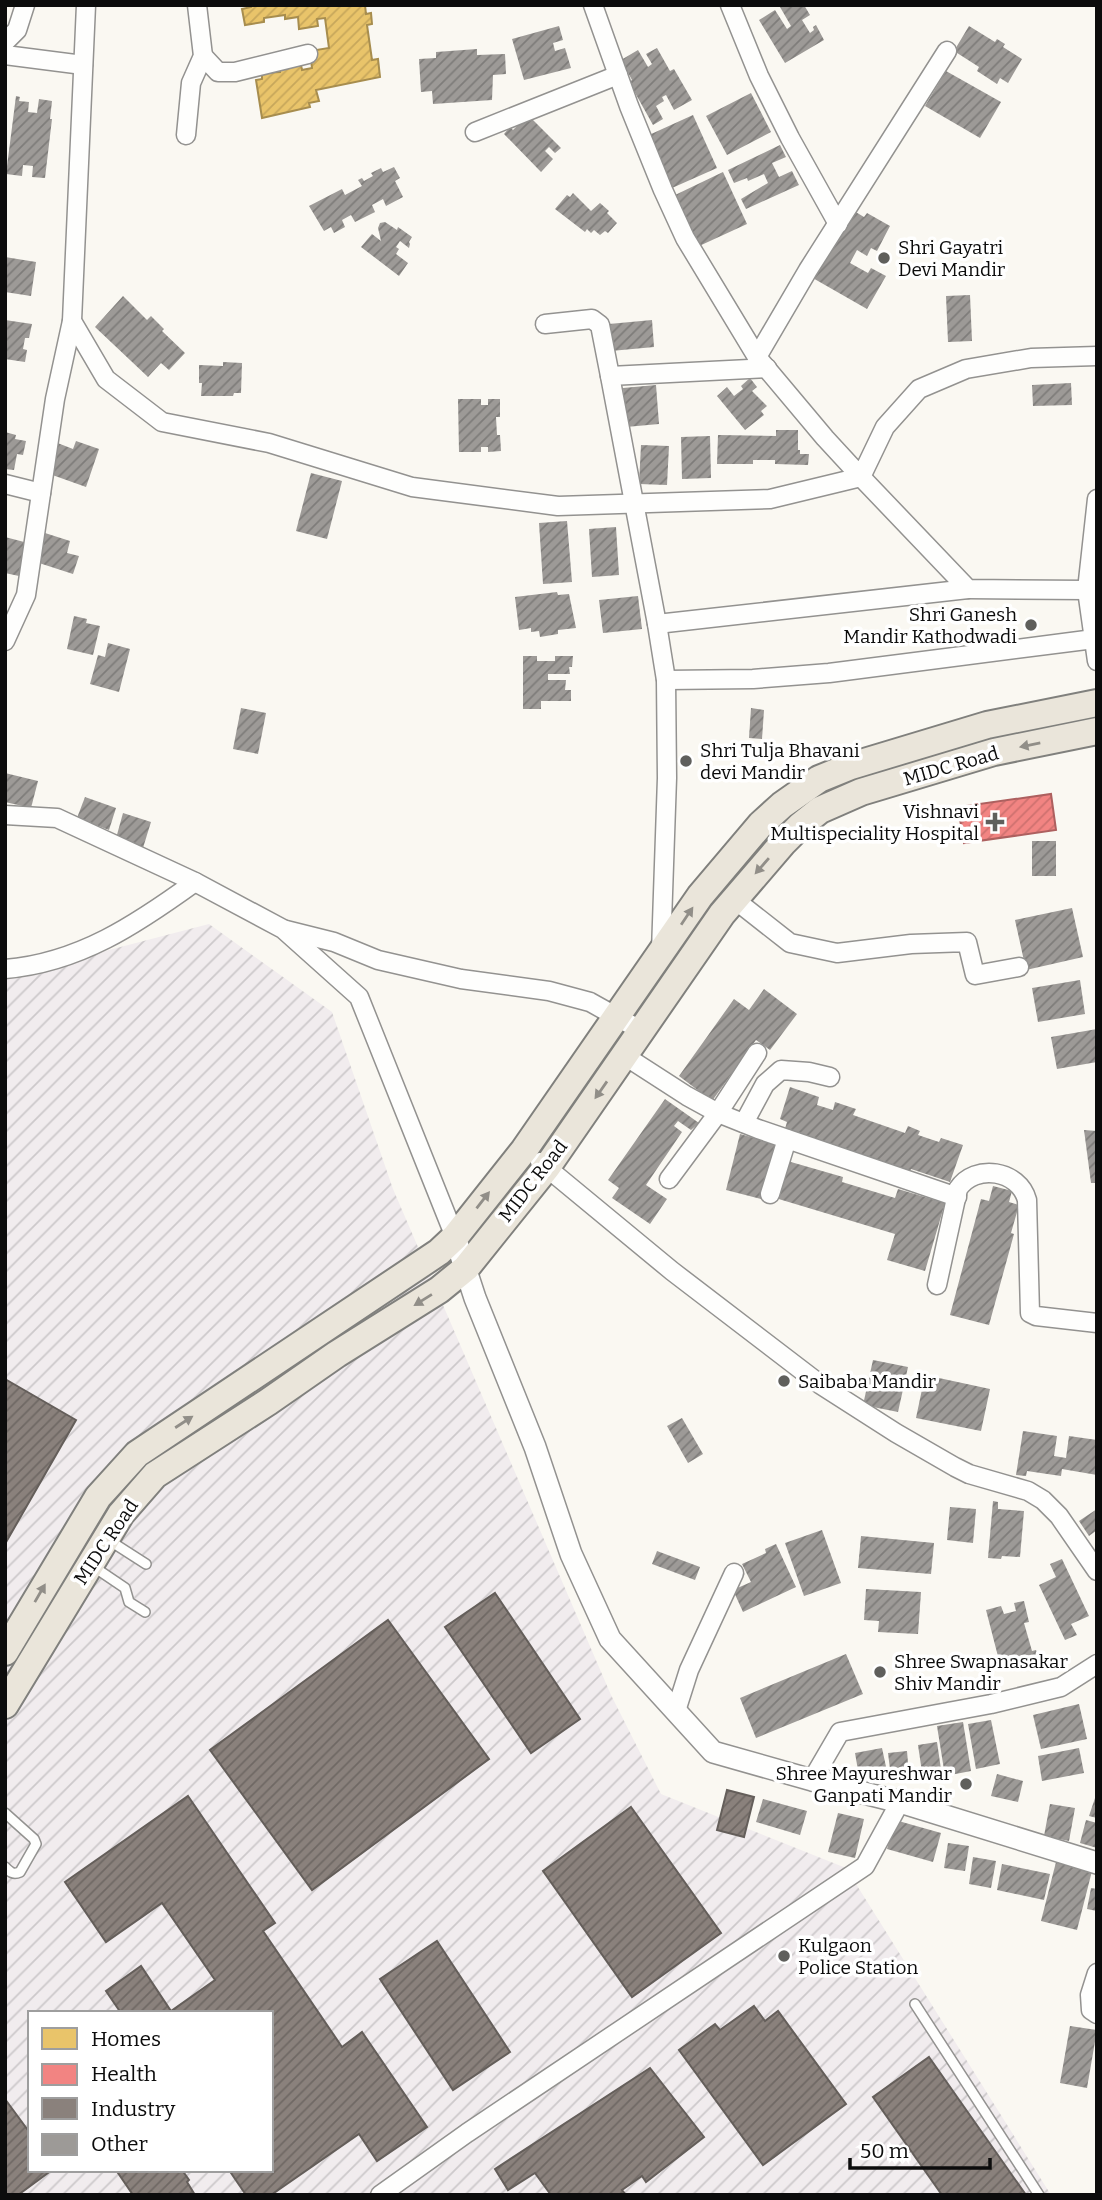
<svg xmlns="http://www.w3.org/2000/svg" width="1102" height="2200" viewBox="0 0 1102 2200" font-family="Bitter,serif">
  <style>
    .industrial { fill: url(#industrial-furrows); fill-rule: evenodd }
    .homes { fill: url(#homes-hatch); stroke: #a78d4e; stroke-width: 2 }
    .health { fill: url(#health-hatch); stroke: #ad605f; stroke-width: 2 }
    .industry { fill: url(#industry-hatch); stroke: #645e5a; stroke-width: 2 }
    .building { fill: url(#building-hatch) }
    .lines { fill: none; stroke-linecap: round; stroke-linejoin: round }
    .service-casing { stroke: #939290; stroke-width: 12 }
    .minor-casing { stroke: #939290; stroke-width: 21 }
    .tertiary-casing { stroke: #939290; stroke-width: 24 }
    .primary-casing { stroke: #80807d; stroke-width: 30 }
    .service { stroke: #fefefd; stroke-width: 9 }
    .minor { stroke: #fefefd; stroke-width: 18 }
    .tertiary { stroke: #fefefd; stroke-width: 21 }
    .primary { stroke: #eae5da; stroke-width: 26 }
    .oneway { fill: #918e88 }
    .poi-dot { fill: #5f5f5c; stroke: #fff; stroke-width: 2.5 }
    .labels { text-anchor: middle; dominant-baseline: central; stroke-width: 7; stroke-linejoin: round; paint-order: stroke }
    .poi-label { font-size: 19px; fill: #0c0c0c; stroke: #fff; text-anchor: start }
    .street-label { font-size: 19px; fill: #0c0c0c; stroke: #fff }
  </style>
  <defs>
    <pattern id="industrial-furrows" width="10" height="10" patternUnits="userSpaceOnUse" patternTransform="scale(1.75)"><rect width="10" height="10" fill="#f1ecee"/><path d="M-1 1l2-2M0 10L10 0M9 11l2-2" fill="none" stroke="#cdc9cb"/></pattern>
    <pattern id="homes-hatch" width="6" height="6" patternUnits="userSpaceOnUse" patternTransform="scale(1.75)"><rect width="6" height="6" fill="#e9c46a"/><path d="M-1 1l2-2M0 6l6-6M5 7l2-2" fill="none" stroke="#c7a75b"/></pattern>
    <pattern id="health-hatch" width="6" height="6" patternUnits="userSpaceOnUse" patternTransform="scale(1.75)"><rect width="6" height="6" fill="#f28482"/><path d="M-1 1l2-2M0 6l6-6M5 7l2-2" fill="none" stroke="#ce716f"/></pattern>
    <pattern id="industry-hatch" width="6" height="6" patternUnits="userSpaceOnUse" patternTransform="scale(1.75)"><rect width="6" height="6" fill="#8a817c"/><path d="M-1 1l2-2M0 6l6-6M5 7l2-2" fill="none" stroke="#6f6864"/></pattern>
    <pattern id="building-hatch" width="6" height="6" patternUnits="userSpaceOnUse" patternTransform="scale(1.75)"><rect width="6" height="6" fill="#9d9a97"/><path d="M-1 1l2-2M0 6l6-6M5 7l2-2" fill="none" stroke="#7e7c7a"/></pattern>
  </defs>
  <rect width="100%" height="100%" fill="#faf8f2"/>
  <path class="industrial" d="M209,924L332,1012L393,1189L611,1695L661,1794L846,1868L1051,2195H5V977ZM30,2013H271V2170H30Z"/>
  <polygon class="homes" points="251,5 365,5 366,14 371,13 372,24 367,25 372,60 378,59 380,77 316,90 319,101 309,103 310,107 262,118 256,80 262,79 262,73 280,72 280,68 301,65 302,70 312,68 310,51 329,48 325,18 317,19 318,26 299,29 298,17 285,19 285,15 264,18 264,22 245,25 242,9 251,7"/>
  <polygon class="health" points="1051,794 1056,830 964,843 958,807"/>
  <g class="industry">
    <polygon points="5,1379 76,1420 5,1544"/>
    <polygon points="495,1593 580,1719 531,1753 445,1627"/>
    <polygon points="388,1620 489,1759 312,1890 210,1750"/>
    <polygon points="727,1790 754,1797 744,1837 717,1830"/>
    <polygon points="188,1796 275,1923 263,1931 342,2047 362,2032 427,2127 377,2161 359,2134 271,2195 246,2195 229,2170 271,2170 271,2013 121,2013 106,1991 141,1966 171,2011 215,1980 162,1903 106,1942 65,1882"/>
    <polygon points="631,1807 721,1933 632,1997 543,1871"/>
    <polygon points="437,1941 510,2052 453,2090 380,1979"/>
    <polygon points="754,2006 765,2021 778,2011 846,2104 763,2165 679,2050 715,2024 720,2030"/>
    <polygon points="929,2057 1026,2195 942,2195 873,2097"/>
    <polygon points="650,2068 704,2137 646,2182 642,2176 622,2190 626,2195 551,2195 535,2173 508,2190 495,2169"/>
    <polygon points="5,2099 30,2133 30,2170 52,2170 18,2195 5,2195"/>
    <polygon points="116,2170 182,2170 189,2180 187,2182 195,2195 133,2195"/>
  </g>
  <g class="building">
    <polygon points="783,5 804,5 810,15 802,20 810,33 814,30 813,27 816,25 824,40 785,63 759,20 775,10 787,29 791,26 780,7"/>
    <polygon points="559,26 563,40 553,43 555,51 565,48 571,68 524,80 512,39"/>
    <polygon points="969,26 995,42 997,39 1005,44 1003,47 1022,59 1008,83 1000,78 997,84 977,71 979,67 954,51"/>
    <polygon points="657,48 670,71 674,69 692,100 674,110 666,95 662,97 664,101 656,106 663,119 653,125 629,82 632,80 621,60 638,50 648,67 652,64 646,54"/>
    <polygon points="477,49 477,55 505,54 506,74 493,75 492,100 433,104 432,91 421,92 419,59 436,58 436,52"/>
    <polygon points="946,71 1001,102 980,138 925,106"/>
    <polygon points="751,93 771,132 727,155 706,116"/>
    <polygon points="16,96 20,97 19,101 29,102 28,112 37,113 39,99 52,101 50,119 52,119 45,178 32,177 33,166 23,165 22,176 6,174"/>
    <polygon points="528,115 561,148 555,153 549,147 545,151 553,159 541,172 504,134 510,127 513,130"/>
    <polygon points="693,115 717,168 672,188 649,135"/>
    <polygon points="780,145 786,157 772,163 779,177 792,171 799,185 746,209 741,199 768,183 764,174 748,181 747,178 734,183 728,170"/>
    <polygon points="394,167 400,178 395,181 403,197 386,206 383,199 372,205 375,212 355,222 351,215 342,220 345,227 334,233 331,227 324,231 309,206 342,189 345,195 362,186 358,180 362,178 364,181 373,176 371,173 381,168 383,172"/>
    <polygon points="723,172 747,224 697,247 673,196"/>
    <polygon points="573,193 591,211 600,203 609,211 607,213 617,223 608,233 605,231 600,235 594,230 591,233 587,229 585,232 555,209 567,195 570,197"/>
    <polygon points="849,208 864,217 867,213 890,226 877,251 871,248 867,256 857,250 850,263 868,273 871,268 886,276 867,309 811,277"/>
    <polygon points="385,222 397,230 398,227 412,237 409,242 410,244 409,248 400,241 396,247 399,249 396,254 408,263 399,276 361,247 372,234 381,241 378,228 380,223"/>
    <polygon points="5,257 36,262 31,296 5,292"/>
    <polygon points="970,295 972,341 948,342 946,296"/>
    <polygon points="123,296 147,320 151,316 164,329 162,331 185,353 169,370 161,363 148,377 95,327"/>
    <polygon points="5,320 32,324 29,338 25,338 23,349 27,350 25,362 5,359"/>
    <polygon points="652,320 654,347 611,351 609,324"/>
    <polygon points="223,362 242,363 241,393 234,393 233,396 201,396 202,383 199,383 199,365 223,366"/>
    <polygon points="750,378 757,387 752,391 767,406 761,411 764,415 745,430 717,396 727,387 734,396 743,389 741,386"/>
    <polygon points="1071,383 1072,405 1033,406 1032,385"/>
    <polygon points="656,385 659,424 626,427 623,388"/>
    <polygon points="458,399 481,399 481,405 488,405 488,399 500,399 500,417 496,417 497,435 500,435 501,451 488,452 488,447 481,447 481,452 459,452"/>
    <polygon points="776,430 798,430 798,450 800,450 800,454 809,454 808,465 775,464 775,460 753,460 753,464 717,464 718,435 776,436"/>
    <polygon points="5,432 16,435 15,439 26,441 23,455 17,454 14,470 5,469"/>
    <polygon points="710,436 711,478 682,479 681,437"/>
    <polygon points="76,441 99,449 86,487 44,472 55,442 73,449"/>
    <polygon points="641,445 669,446 667,485 639,484"/>
    <polygon points="311,473 342,481 327,539 296,531"/>
    <polygon points="567,521 572,582 543,584 539,523"/>
    <polygon points="616,527 619,575 592,577 589,529"/>
    <polygon points="45,533 70,541 67,553 79,556 73,574 36,562"/>
    <polygon points="5,537 28,543 19,576 5,573"/>
    <polygon points="557,592 558,595 569,594 576,628 558,630 558,634 540,637 539,631 531,632 531,628 519,630 515,597"/>
    <polygon points="638,596 642,629 603,633 599,600"/>
    <polygon points="74,616 87,619 86,623 100,626 93,655 67,649"/>
    <polygon points="108,643 130,649 119,692 90,684 98,655 105,657"/>
    <polygon points="523,656 537,656 537,661 555,661 555,656 573,656 572,667 569,667 570,674 548,674 548,680 566,680 565,690 571,690 571,701 541,701 541,709 523,709"/>
    <polygon points="241,708 266,713 258,754 233,749"/>
    <polygon points="751,708 764,710 762,739 749,738"/>
    <polygon points="5,773 38,781 31,808 5,802"/>
    <polygon points="85,797 116,808 109,830 77,818"/>
    <polygon points="123,813 151,822 142,851 115,842"/>
    <rect x="1032" y="841" width="24" height="35"/>
    <polygon points="1072,908 1083,957 1026,970 1015,920"/>
    <polygon points="1080,980 1085,1014 1038,1022 1032,988"/>
    <polygon points="764,989 797,1014 770,1050 756,1040 712,1101 679,1076 734,999 749,1010"/>
    <polygon points="1097,1029 1097,1062 1057,1069 1051,1037"/>
    <polygon points="790,1087 819,1097 817,1105 833,1110 835,1102 856,1109 853,1115 905,1133 908,1126 920,1131 918,1135 939,1142 941,1138 963,1145 950,1182 911,1169 909,1174 784,1132 787,1122 780,1119"/>
    <polygon points="665,1099 699,1123 691,1130 678,1121 674,1126 682,1132 646,1185 667,1199 650,1224 612,1198 619,1188 608,1180"/>
    <polygon points="1084,1130 1097,1131 1097,1183 1091,1183"/>
    <polygon points="740,1134 776,1144 761,1199 726,1190"/>
    <polygon points="784,1160 843,1177 842,1182 895,1198 898,1189 945,1203 925,1271 887,1260 895,1234 772,1197"/>
    <polygon points="993,1186 1012,1191 1009,1202 1019,1205 1011,1233 1014,1234 989,1325 950,1315 981,1199 989,1201"/>
    <polygon points="873,1360 908,1367 898,1412 863,1405"/>
    <polygon points="925,1375 990,1389 981,1431 916,1418"/>
    <polygon points="682,1418 703,1454 688,1463 667,1426"/>
    <polygon points="1023,1431 1057,1436 1054,1456 1066,1458 1069,1436 1097,1440 1097,1475 1062,1469 1061,1476 1027,1471 1026,1476 1016,1475"/>
    <polygon points="993,1501 998,1502 998,1509 1024,1511 1020,1557 1002,1556 1001,1559 988,1558"/>
    <polygon points="950,1507 976,1509 973,1543 947,1540"/>
    <polygon points="1097,1509 1097,1530 1089,1536 1079,1521"/>
    <polygon points="822,1530 841,1583 804,1596 785,1543"/>
    <polygon points="861,1536 934,1543 931,1574 858,1568"/>
    <polygon points="776,1544 796,1587 743,1612 733,1590 751,1582 742,1564 766,1553 765,1549"/>
    <polygon points="657,1551 700,1567 695,1580 652,1564"/>
    <polygon points="1062,1559 1089,1616 1071,1624 1077,1635 1065,1640 1039,1585 1056,1577 1050,1564"/>
    <polygon points="866,1589 921,1592 918,1634 878,1632 879,1621 864,1620"/>
    <polygon points="1024,1601 1029,1622 1024,1623 1032,1651 1036,1650 1038,1656 1028,1659 1027,1655 1013,1659 1014,1665 1001,1668 986,1610 1001,1606 1004,1614 1016,1611 1014,1603"/>
    <polygon points="846,1654 863,1694 756,1738 740,1698"/>
    <polygon points="1079,1704 1087,1739 1041,1749 1033,1715"/>
    <polygon points="991,1720 1000,1764 976,1769 968,1724"/>
    <polygon points="963,1722 971,1771 945,1776 937,1726"/>
    <polygon points="937,1742 942,1776 923,1779 918,1745"/>
    <polygon points="882,1748 888,1776 860,1782 855,1753"/>
    <polygon points="1079,1748 1084,1773 1042,1781 1038,1756"/>
    <polygon points="907,1751 909,1775 891,1777 888,1753"/>
    <polygon points="997,1774 1023,1781 1018,1802 991,1796"/>
    <polygon points="1097,1792 1097,1818 1089,1816"/>
    <polygon points="763,1799 807,1811 800,1835 756,1822"/>
    <polygon points="1050,1804 1075,1808 1069,1841 1044,1836"/>
    <polygon points="838,1813 864,1819 855,1858 828,1852"/>
    <polygon points="895,1820 941,1833 933,1862 887,1849"/>
    <polygon points="1086,1820 1097,1823 1097,1848 1080,1843"/>
    <polygon points="948,1843 969,1846 965,1871 944,1868"/>
    <polygon points="973,1857 996,1861 991,1888 969,1884"/>
    <polygon points="1056,1862 1092,1871 1077,1930 1041,1921"/>
    <polygon points="1002,1864 1050,1874 1044,1900 997,1890"/>
    <polygon points="1091,1888 1097,1889 1097,1911 1087,1909"/>
    <polygon points="1070,2026 1097,2030 1087,2088 1060,2083"/>
  </g>
  <g class="lines">
    <defs>
      <g id="service">
        <polyline points="107,1539 146,1564"/>
        <polyline points="91,1565 125,1588 129,1602 145,1612"/>
        <path d="M5,1813L34,1839L36,1844L20,1872C13,1875 10,1872 5,1867"/>
        <polyline points="915,2004 1039,2195"/>
      </g>
      <g id="minor">
        <polyline points="86,5 72,321 106,379 162,422 269,443 412,487 558,506 770,499 861,477 968,589 1087,590"/>
        <polyline points="593,5 629,106 663,190 685,238 757,357 825,438 861,477 885,427 919,389 966,369 1031,358 1097,356"/>
        <polyline points="730,5 759,76 790,138 838,224"/>
        <polyline points="5,42 17,30 25,5"/>
        <polyline points="5,55 83,65"/>
        <polyline points="203,56 218,72 235,72 308,54"/>
        <polyline points="475,132 618,75"/>
        <polyline points="186,135 191,83 203,56 197,5"/>
        <polyline points="545,324 592,319 600,325 610,376"/>
        <polyline points="757,357 808,270 947,51"/>
        <polyline points="5,484 41,493"/>
        <polyline points="1097,499 1087,590 1097,661"/>
        <polyline points="657,624 968,589"/>
        <polyline points="5,641 26,595 55,399 72,321"/>
        <polyline points="666,680 753,679 829,673 1094,639"/>
        <polyline points="5,815 57,818 195,882 283,929 359,997 455,1237"/>
        <polyline points="734,899 790,943 837,953 911,944 967,942 975,975 1019,967"/>
        <polyline points="286,930 334,942 378,960 461,979 549,991 590,1002 642,1031"/>
        <polyline points="661,951 667,778 666,680 657,624 610,376 767,368"/>
        <path d="M5,969C79,963 137,924 195,882"/>
        <polyline points="625,1056 687,1096 718,1113 758,1129 957,1197"/>
        <polyline points="744,1123 765,1084 781,1070 809,1072 830,1077"/>
        <polyline points="540,1162 672,1271 821,1385 896,1433 955,1467 969,1474 1028,1491 1043,1500 1059,1516 1097,1571"/>
        <polyline points="669,1179 718,1113 757,1053"/>
        <polyline points="770,1194 787,1139"/>
        <path d="M937,1285L958,1189C975,1163 1019,1170 1027,1200L1030,1313L1036,1316L1097,1323"/>
        <polyline points="676,1711 689,1670 734,1573"/>
        <polyline points="812,1780 840,1732 991,1704 1061,1687 1097,1664"/>
        <polyline points="1097,1973 1090,1995 1091,2010 1097,2014"/>
        <polyline points="380,2195 467,2133 865,1866 900,1802"/>
      </g>
      <polyline id="tertiary" points="455,1237 475,1298 535,1447 571,1554 610,1639 713,1752 812,1780 900,1802 1097,1863"/>
      <g id="primary">
        <polyline points="5,1652 98,1497 137,1454 439,1252 455,1237 524,1150 700,896 761,824 782,805 819,779 851,766 987,725 1097,703"/>
        <polyline points="5,1705 121,1514 155,1475 268,1402 337,1354 439,1290 466,1268 547,1167 722,914 783,843 800,826 820,810 861,792 994,752 1097,731"/>
      </g>
    </defs>
    <use href="#service" class="service-casing"/>
    <use href="#minor" class="minor-casing"/>
    <use href="#tertiary" class="tertiary-casing"/>
    <use href="#primary" class="primary-casing"/>
    <use href="#service" class="service"/>
    <use href="#minor" class="minor"/>
    <use href="#tertiary" class="tertiary"/>
    <use href="#primary" class="primary"/>
  </g>
  <defs><path id="oneway-solid" d="M-6-.8H1V-3.2L6.5 0L1 3.2V.8H-6Z" transform="scale(1.75)"/></defs>
  <g class="oneway">
    <use href="#oneway-solid" transform="translate(1030 745) rotate(169)"/>
    <use href="#oneway-solid" transform="translate(762 866) rotate(131)"/>
    <use href="#oneway-solid" transform="translate(687 916) rotate(-56)"/>
    <use href="#oneway-solid" transform="translate(601 1090) rotate(125)"/>
    <use href="#oneway-solid" transform="translate(483 1200) rotate(-52)"/>
    <use href="#oneway-solid" transform="translate(423 1300) rotate(148)"/>
    <use href="#oneway-solid" transform="translate(184 1422) rotate(-33)"/>
    <use href="#oneway-solid" transform="translate(40 1593) rotate(-60)"/>
  </g>
  <g class="poi-dot">
    <circle cx="884" cy="258" r="7"/>
    <circle cx="1031" cy="625" r="7"/>
    <circle cx="686" cy="761" r="7"/>
    <path d="M991.5 811.5h7v7h7v7h-7v7h-7v-7h-7v-7h7z"/>
    <circle cx="784" cy="1381" r="7"/>
    <circle cx="880" cy="1672" r="7"/>
    <circle cx="966" cy="1784" r="7"/>
    <circle cx="784" cy="1956" r="7"/>
  </g>
  <g class="labels">
    <g class="poi-label">
      <text x="898" y="247">Shri Gayatri<tspan x="898" dy="22">Devi Mandir</tspan></text>
      <text x="1017" y="614" text-anchor="end">Shri Ganesh<tspan x="1017" dy="22">Mandir Kathodwadi</tspan></text>
      <text x="700" y="750">Shri Tulja Bhavani<tspan x="700" dy="22">devi Mandir</tspan></text>
      <text x="979" y="811" text-anchor="end">Vishnavi<tspan x="979" dy="22">Multispeciality Hospital</tspan></text>
      <text x="798" y="1381">Saibaba Mandir</text>
      <text x="894" y="1661">Shree Swapnasakar<tspan x="894" dy="22">Shiv Mandir</tspan></text>
      <text x="952" y="1773" text-anchor="end">Shree Mayureshwar<tspan x="952" dy="22">Ganpati Mandir</tspan></text>
      <text x="798" y="1945">Kulgaon<tspan x="798" dy="22">Police Station</tspan></text>
    </g>
    <g class="street-label">
      <text transform="translate(951 766) rotate(-16)">MIDC Road</text>
      <text transform="translate(533 1181) rotate(-52)">MIDC Road</text>
      <text transform="translate(106 1542) rotate(-56)">MIDC Road</text>
    </g>
  </g>
  <rect width="1102" height="2200" fill="none" stroke="#0c0c0c" stroke-width="14"/>
  <rect x="28" y="2011" width="245" height="161" fill="#ffffff" stroke="#9e9e9e" stroke-width="2"/>
  <rect x="42" y="2028" width="35" height="21" fill="#e9c46a" stroke="#9e9e9e" stroke-width="2"/>
  <text x="91" y="2046" font-size="21" fill="#0c0c0c">Homes</text>
  <rect x="42" y="2064" width="35" height="21" fill="#f28482" stroke="#9e9e9e" stroke-width="2"/>
  <text x="91" y="2081" font-size="21" fill="#0c0c0c">Health</text>
  <rect x="42" y="2098" width="35" height="21" fill="#8a817c" stroke="#9e9e9e" stroke-width="2"/>
  <text x="91" y="2116" font-size="21" fill="#0c0c0c">Industry</text>
  <rect x="42" y="2134" width="35" height="21" fill="#9d9a97" stroke="#9e9e9e" stroke-width="2"/>
  <text x="91" y="2151" font-size="21" fill="#0c0c0c">Other</text>
  <path d="M850 2158v10h140v-10" fill="none" stroke="#0c0c0c" stroke-width="3.5"/>
  <text x="860" y="2158" font-size="21" fill="#0c0c0c" stroke="#ffffff" stroke-width="5" paint-order="stroke">50 m</text>
</svg>
